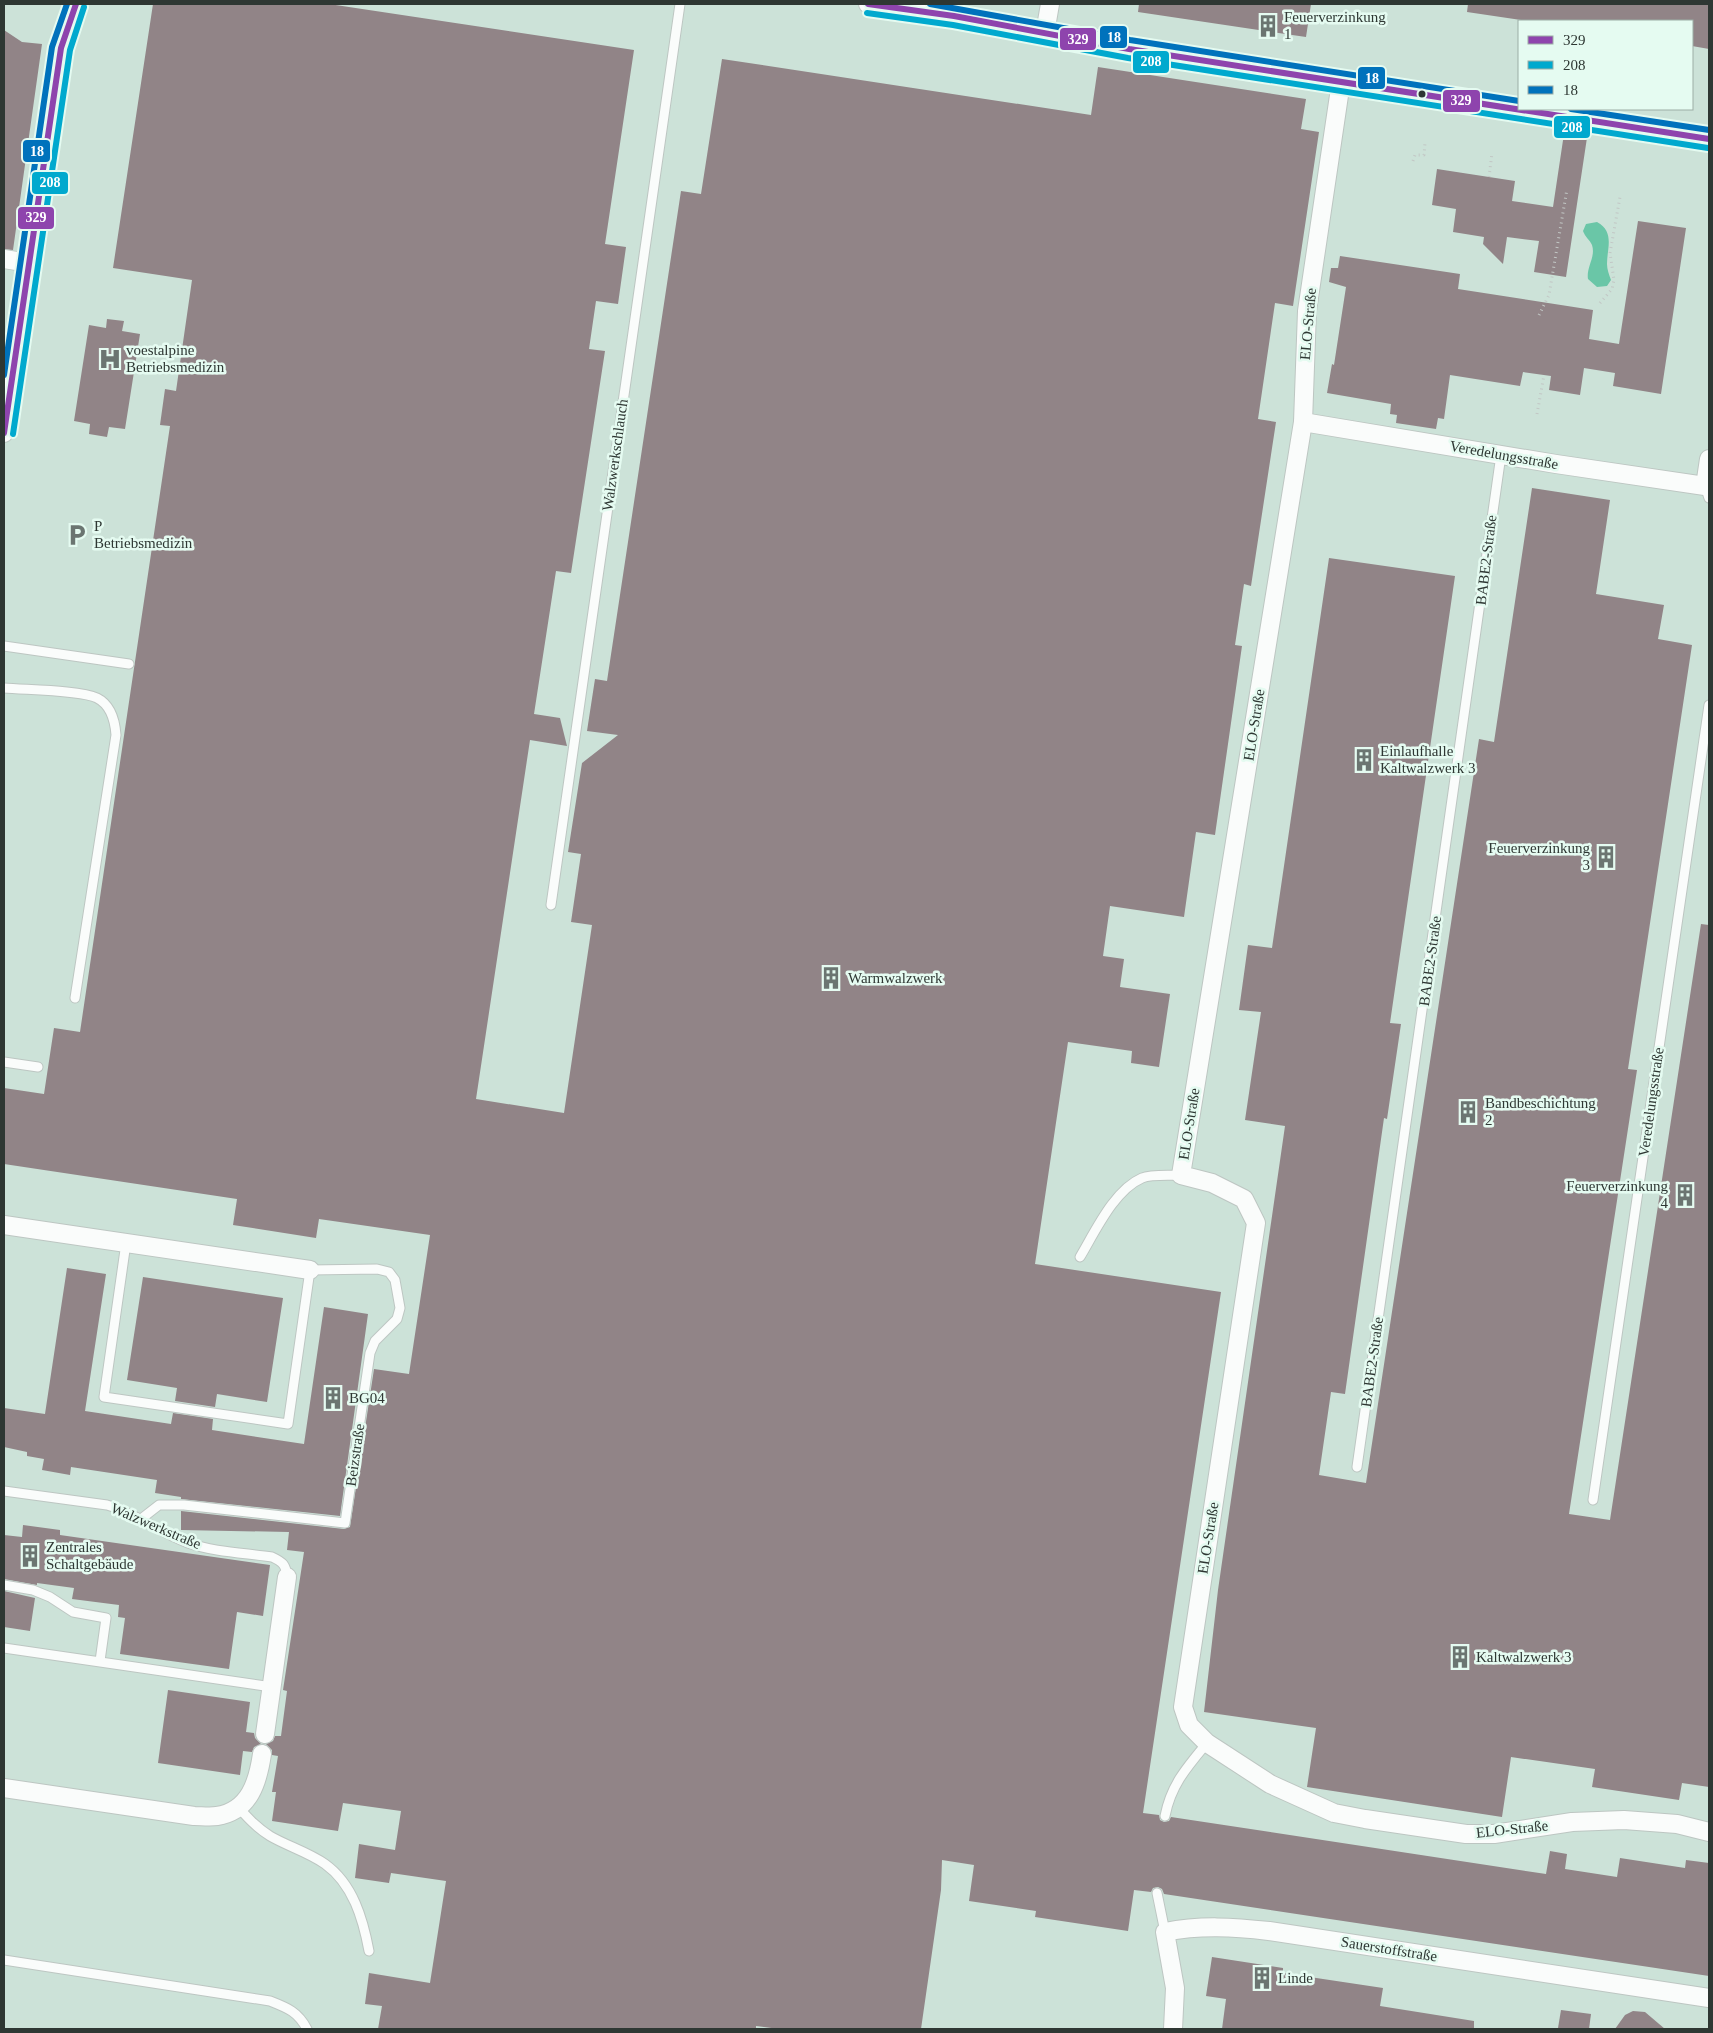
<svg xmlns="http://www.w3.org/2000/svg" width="1713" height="2033" viewBox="0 0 1713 2033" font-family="Georgia,serif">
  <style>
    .built { fill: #cce2d8; fill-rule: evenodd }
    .water { fill: #6ac6a7 }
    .building { fill: #918487 }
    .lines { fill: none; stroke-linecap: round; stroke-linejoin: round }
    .lane-casing { stroke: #bdc6c2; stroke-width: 11 }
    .street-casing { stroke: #bdc6c2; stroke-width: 20 }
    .path { stroke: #c2c7c5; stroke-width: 3; stroke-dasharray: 1 4; stroke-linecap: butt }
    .lane { stroke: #fafcfb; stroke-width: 9 }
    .street { stroke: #fafcfb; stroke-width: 18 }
    .bus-1-casing { stroke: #e5fbf1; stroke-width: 10 }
    .bus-2-casing { stroke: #e5fbf1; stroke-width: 10 }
    .bus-3-casing { stroke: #e5fbf1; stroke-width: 10 }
    .bus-1 { stroke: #8e44ad; stroke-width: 6 }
    .bus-2 { stroke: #00a9ce; stroke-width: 6 }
    .bus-3 { stroke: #0072bc; stroke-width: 6 }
    .bus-dot { fill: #2e3733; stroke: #e5fbf1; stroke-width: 2 }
    .labels { text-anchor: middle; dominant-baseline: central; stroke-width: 5; stroke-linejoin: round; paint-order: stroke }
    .poi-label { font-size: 15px; fill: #2e3733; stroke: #e5fbf1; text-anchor: start }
    .street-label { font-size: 15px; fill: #2e3733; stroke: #e5fbf1 }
    .line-badge { stroke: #e5fbf1; stroke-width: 2 }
    .badge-label { font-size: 14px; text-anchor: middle; font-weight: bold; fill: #fff }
  </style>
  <rect width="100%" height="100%" fill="#dde9e3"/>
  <path class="built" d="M4,4H1709V2029H4ZM1519,21H1692V109H1519Z"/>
  <path class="water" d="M1597,222C1615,232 1607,248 1607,264C1607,269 1609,275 1611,280L1607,286L1597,287L1588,279C1586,267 1596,257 1592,245C1590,240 1585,237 1583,231L1586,224Z"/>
  <g class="building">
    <polygon points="153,4 329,4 634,50 605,244 626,247 618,304 596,301 589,349 605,351 571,573 556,571 534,714 560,718 567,746 530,740 476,1099 564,1113 592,925 571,922 581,854 568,852 582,763 618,735 587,731 595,679 607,681 681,191 701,194 722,59 1091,115 1098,67 1306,99 1301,129 1319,132 1293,306 1275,303 1258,419 1276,422 1251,586 1244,584 1235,645 1242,646 1215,835 1196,832 1184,917 1110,906 1103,956 1124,959 1120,987 1170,994 1159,1067 1131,1063 1132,1051 1068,1042 1035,1264 1221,1292 1143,1813 1159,1815 1160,1820 1164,1822 1169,1821 1171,1817 1546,1874 1550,1851 1567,1854 1565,1869 1617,1877 1620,1858 1685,1868 1686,1860 1709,1863 1709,1976 1164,1894 1162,1889 1158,1887 1153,1888 1151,1892 1134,1890 1128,1931 1035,1917 1036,1911 969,1901 974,1865 942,1860 941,1890 921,2029 779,2029 756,2026 756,2029 378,2029 382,2006 365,2004 369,1973 430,1983 446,1881 391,1873 389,1883 355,1878 359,1844 395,1850 401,1811 343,1803 338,1831 272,1821 276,1792 272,1792 278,1756 272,1755 272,1750 266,1744 273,1741 275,1736 281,1736 287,1691 283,1690 304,1552 287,1550 289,1532 181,1530 181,1511 344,1529 350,1527 374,1369 409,1374 430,1235 319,1219 316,1238 233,1225 237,1199 4,1164 4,1088 44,1094 54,1028 80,1032 170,426 160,425 165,389 176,391 192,280 113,268"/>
    <polygon points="1139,4 1311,4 1306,37 1138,12"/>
    <polygon points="1468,4 1709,4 1709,49 1692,46 1692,21 1527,21 1467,12"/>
    <polygon points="4,30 22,42 42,44 13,250 4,249"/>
    <polygon points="1574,109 1591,109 1581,113 1578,119 1582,128 1588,131 1566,277 1534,272 1539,241 1507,237 1503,264 1483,244 1484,237 1453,232 1456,209 1432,205 1437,169 1515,181 1512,201 1553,207 1565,127 1571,127 1577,119"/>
    <polygon points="1638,221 1686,228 1661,394 1613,386 1615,373 1584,368 1580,395 1549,390 1551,376 1523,372 1520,386 1450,375 1444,419 1438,418 1436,429 1396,423 1397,415 1390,414 1391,404 1327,393 1332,364 1334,365 1346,287 1329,282 1331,268 1338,268 1340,256 1460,274 1458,289 1593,310 1589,339 1619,344"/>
    <polygon points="107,319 124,321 122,331 140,334 125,429 109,427 107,437 89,434 90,424 74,421 89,325 106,328"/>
    <polygon points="1532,488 1610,500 1596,594 1664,605 1658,639 1692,645 1628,1069 1637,1070 1569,1514 1610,1520 1701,924 1709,925 1709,1787 1682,1783 1679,1800 1592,1787 1595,1769 1511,1757 1502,1817 1307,1787 1316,1728 1204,1712 1218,1590 1285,1126 1245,1120 1261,1012 1239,1010 1248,945 1272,948 1329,558 1455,576 1390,1023 1401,1024 1387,1119 1384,1118 1345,1394 1331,1392 1319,1475 1366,1483 1479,739 1494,742"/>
    <polygon points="67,1268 106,1274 85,1411 171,1424 173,1413 213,1419 212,1430 304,1444 324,1307 368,1314 340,1516 181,1499 181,1497 155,1493 157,1480 71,1467 70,1475 42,1470 44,1459 27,1456 27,1452 4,1447 4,1408 45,1414"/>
    <polygon points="143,1277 283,1298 267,1402 217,1394 215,1407 175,1401 177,1388 127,1380"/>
    <polygon points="23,1525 60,1530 60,1535 270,1565 263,1616 237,1612 229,1669 120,1654 125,1618 118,1617 119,1605 72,1599 74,1588 37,1583 37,1585 4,1579 4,1535 22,1537"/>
    <polygon points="4,1591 35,1598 30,1631 4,1627"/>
    <polygon points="168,1690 250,1702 246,1732 254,1733 255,1738 261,1744 254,1747 252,1752 243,1751 240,1775 158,1763"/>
    <polygon points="1212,1957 1283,1968 1283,1973 1383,1988 1380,2006 1474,2021 1474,2029 1222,2029 1226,1999 1206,1996"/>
    <polygon points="1561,2010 1591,2014 1589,2029 1558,2028"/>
    <polygon points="1633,2011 1645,2012 1665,2029 1615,2029 1625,2015"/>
  </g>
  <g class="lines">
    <defs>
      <g id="lane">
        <polyline points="1705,486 1709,498"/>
        <polyline points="4,646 129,664"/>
        <path d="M4,688C26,690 80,690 97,698C111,705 115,721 116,735L75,998"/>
        <polyline points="551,905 680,4"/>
        <polyline points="4,1062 38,1067"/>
        <polyline points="126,1243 104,1397 288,1424 310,1270 377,1269 389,1272 395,1280 400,1308 397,1319 375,1341 370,1353 345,1523 184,1505 159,1505 141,1519"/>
        <path d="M1080,1257C1095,1232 1114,1190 1142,1178C1152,1174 1169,1176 1181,1175"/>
        <polyline points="1357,1467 1501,455"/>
        <path d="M4,1491L107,1505C136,1513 160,1533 188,1543C214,1552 245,1553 272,1557C283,1562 286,1565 287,1577"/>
        <polyline points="1593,1500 1709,705"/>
        <polyline points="4,1585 33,1590 50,1597 73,1612 106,1618 100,1661"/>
        <polyline points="4,1648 272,1687"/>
        <path d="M238,1807C248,1818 257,1828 270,1836C287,1846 308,1852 325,1864C353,1884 363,1919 369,1951"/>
        <path d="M1165,1816C1171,1785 1187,1767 1207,1743"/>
        <polyline points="1157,1893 1165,1932"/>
        <path d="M4,1960L270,2001C288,2008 298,2012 307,2029"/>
      </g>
      <g id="street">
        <polyline points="868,4 954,16 1129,49 1567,117"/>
        <polyline points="1045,33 1050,4"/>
        <polyline points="1341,82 1307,311 1303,422 1181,1175 1212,1183 1244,1199 1256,1223 1183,1707 1189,1725 1207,1743 1270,1784 1334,1813 1365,1819 1466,1834 1494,1834 1572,1822 1624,1820 1677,1824 1709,1832"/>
        <polyline points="1589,120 1709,139"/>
        <polyline points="4,259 29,263"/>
        <polyline points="1303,422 1556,464 1705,486 1709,459"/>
        <polyline points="4,433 61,48 69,21 76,4"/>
        <polyline points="4,1225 310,1270"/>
        <polyline points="265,1734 287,1577"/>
        <path d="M4,1788L194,1816C201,1816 210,1817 217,1816C250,1811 258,1781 262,1754"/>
        <path d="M1173,2029L1175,1988L1165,1932C1200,1925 1234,1927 1269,1931L1709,1998"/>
      </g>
    </defs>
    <use href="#lane" class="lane-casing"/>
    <use href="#street" class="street-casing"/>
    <g class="path">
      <polyline points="1413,161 1415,155 1424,155 1425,143"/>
      <polyline points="1489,177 1492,153"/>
      <polyline points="1600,303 1612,289 1614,280 1610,253 1620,197"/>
      <polyline points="1539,315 1549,295 1567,189"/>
      <polyline points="1537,414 1544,375"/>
    </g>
    <use href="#lane" class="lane"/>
    <use href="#street" class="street"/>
    <defs>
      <g id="bus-1">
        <polyline points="868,4 954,16 1129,49 1709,139"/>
        <polyline points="4,433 61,48 76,4"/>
      </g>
      <g id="bus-2">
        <polyline points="867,13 953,25 1128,58 1708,148"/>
        <polyline points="13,434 70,50 84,7"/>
      </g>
      <g id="bus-3">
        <polyline points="930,4 1130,40 1519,101"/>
        <polyline points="1571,109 1709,130"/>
        <polyline points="4,375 52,47 67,4"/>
      </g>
    </defs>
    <use href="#bus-1" class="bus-1-casing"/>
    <use href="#bus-2" class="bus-2-casing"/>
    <use href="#bus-3" class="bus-3-casing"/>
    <use href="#bus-1" class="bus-1"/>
    <use href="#bus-2" class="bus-2"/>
    <use href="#bus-3" class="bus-3"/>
  </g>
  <defs>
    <symbol id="building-bare" viewBox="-9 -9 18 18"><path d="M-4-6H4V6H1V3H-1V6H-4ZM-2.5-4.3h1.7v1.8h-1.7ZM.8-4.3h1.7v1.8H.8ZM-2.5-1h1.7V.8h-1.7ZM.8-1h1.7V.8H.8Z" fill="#6b7571" stroke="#e5fbf1" stroke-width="2.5" paint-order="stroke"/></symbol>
    <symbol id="hospital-bare" viewBox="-9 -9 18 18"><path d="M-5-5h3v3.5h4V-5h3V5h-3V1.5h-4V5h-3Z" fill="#6b7571" stroke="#e5fbf1" stroke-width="2.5" paint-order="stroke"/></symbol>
    <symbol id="parking-bare" viewBox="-9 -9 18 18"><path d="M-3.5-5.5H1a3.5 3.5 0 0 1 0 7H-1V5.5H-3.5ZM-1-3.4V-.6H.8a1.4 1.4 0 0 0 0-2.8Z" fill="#6b7571" stroke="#e5fbf1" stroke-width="2.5" paint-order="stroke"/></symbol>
  </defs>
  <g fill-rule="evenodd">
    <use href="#building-bare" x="1252" y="10" width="32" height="32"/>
    <use href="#hospital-bare" x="94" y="343" width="32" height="32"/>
    <use href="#parking-bare" x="61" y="519" width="32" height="32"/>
    <use href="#building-bare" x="1348" y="744" width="32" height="32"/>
    <use href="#building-bare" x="1590" y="841" width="32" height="32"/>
    <use href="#building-bare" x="815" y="962" width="32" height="32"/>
    <use href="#building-bare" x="1452" y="1096" width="32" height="32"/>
    <use href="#building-bare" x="1669" y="1179" width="32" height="32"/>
    <use href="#building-bare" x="317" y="1382" width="32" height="32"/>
    <use href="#building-bare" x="14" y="1540" width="32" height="32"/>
    <use href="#building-bare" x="1444" y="1641" width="32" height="32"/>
    <use href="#building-bare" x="1246" y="1962" width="32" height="32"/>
  </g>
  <circle class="bus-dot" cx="1422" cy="94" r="4.5"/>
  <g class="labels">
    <g class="poi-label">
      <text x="1284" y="17">Feuerverzinkung<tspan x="1284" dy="17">1</tspan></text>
      <text x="126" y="350">voestalpine<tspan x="126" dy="17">Betriebsmedizin</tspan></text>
      <text x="94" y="526">P<tspan x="94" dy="17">Betriebsmedizin</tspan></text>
      <text x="1380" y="751">Einlaufhalle<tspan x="1380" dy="17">Kaltwalzwerk 3</tspan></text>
      <text x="1590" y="848" text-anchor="end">Feuerverzinkung<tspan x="1590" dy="17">3</tspan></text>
      <text x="848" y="978">Warmwalzwerk</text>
      <text x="1485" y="1103">Bandbeschichtung<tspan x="1485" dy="17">2</tspan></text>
      <text x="1668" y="1186" text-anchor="end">Feuerverzinkung<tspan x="1668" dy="17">4</tspan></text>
      <text x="349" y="1398">BG04</text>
      <text x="46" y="1547">Zentrales<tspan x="46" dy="17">Schaltgebäude</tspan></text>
      <text x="1476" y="1657">Kaltwalzwerk 3</text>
      <text x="1278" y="1978">Linde</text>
    </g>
    <g class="street-label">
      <text transform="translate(1308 324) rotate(-85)">ELO-Straße</text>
      <text transform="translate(615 455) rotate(-82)">Walzwerkschlauch</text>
      <text transform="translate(1504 455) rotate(10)">Veredelungsstraße</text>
      <text transform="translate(1486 560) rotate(-83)">BABE2-Straße</text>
      <text transform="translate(1254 725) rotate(-81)">ELO-Straße</text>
      <text transform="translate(1430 961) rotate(-82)">BABE2-Straße</text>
      <text transform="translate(1651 1102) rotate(-82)">Veredelungsstraße</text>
      <text transform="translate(1189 1124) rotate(-81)">ELO-Straße</text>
      <text transform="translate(1372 1362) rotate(-82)">BABE2-Straße</text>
      <text transform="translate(355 1455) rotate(-82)">Beizstraße</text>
      <text transform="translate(156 1526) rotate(23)">Walzwerkstraße</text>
      <text transform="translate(1208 1538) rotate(-81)">ELO-Straße</text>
      <text transform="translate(1512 1829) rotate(-6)">ELO-Straße</text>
      <text transform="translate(1389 1949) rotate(9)">Sauerstoffstraße</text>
    </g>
  </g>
  <g class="line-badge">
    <rect x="1099" y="25" width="29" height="24" rx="5" fill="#0072bc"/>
    <rect x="1059" y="27" width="38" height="24" rx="5" fill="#8e44ad"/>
    <rect x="1132" y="50" width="38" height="24" rx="5" fill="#00a9ce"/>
    <rect x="1357" y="66" width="29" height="24" rx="5" fill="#0072bc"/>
    <rect x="1442" y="89" width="39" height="24" rx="5" fill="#8e44ad"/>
    <rect x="1553" y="115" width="38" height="24" rx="5" fill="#00a9ce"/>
    <rect x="22" y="139" width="29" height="24" rx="5" fill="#0072bc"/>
    <rect x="31" y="171" width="38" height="24" rx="5" fill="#00a9ce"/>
    <rect x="17" y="206" width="38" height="24" rx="5" fill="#8e44ad"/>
  </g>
  <g class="badge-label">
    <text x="1114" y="42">18</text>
    <text x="1078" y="44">329</text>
    <text x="1151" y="66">208</text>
    <text x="1372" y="83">18</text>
    <text x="1461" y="105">329</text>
    <text x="1572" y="132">208</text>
    <text x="37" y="156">18</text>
    <text x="50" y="187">208</text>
    <text x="36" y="222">329</text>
  </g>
  <rect width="1713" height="2033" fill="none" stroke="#2e3733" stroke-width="10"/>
  <rect x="1518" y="20" width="175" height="90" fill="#e5fbf1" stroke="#9cada5"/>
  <rect x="1528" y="36" width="25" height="8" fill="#8e44ad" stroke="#9cada5"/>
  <text x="1563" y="45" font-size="15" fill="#2e3733">329</text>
  <rect x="1528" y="61" width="25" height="8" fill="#00a9ce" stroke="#9cada5"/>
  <text x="1563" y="70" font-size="15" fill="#2e3733">208</text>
  <rect x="1528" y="86" width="25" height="8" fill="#0072bc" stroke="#9cada5"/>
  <text x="1563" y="95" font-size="15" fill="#2e3733">18</text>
</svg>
